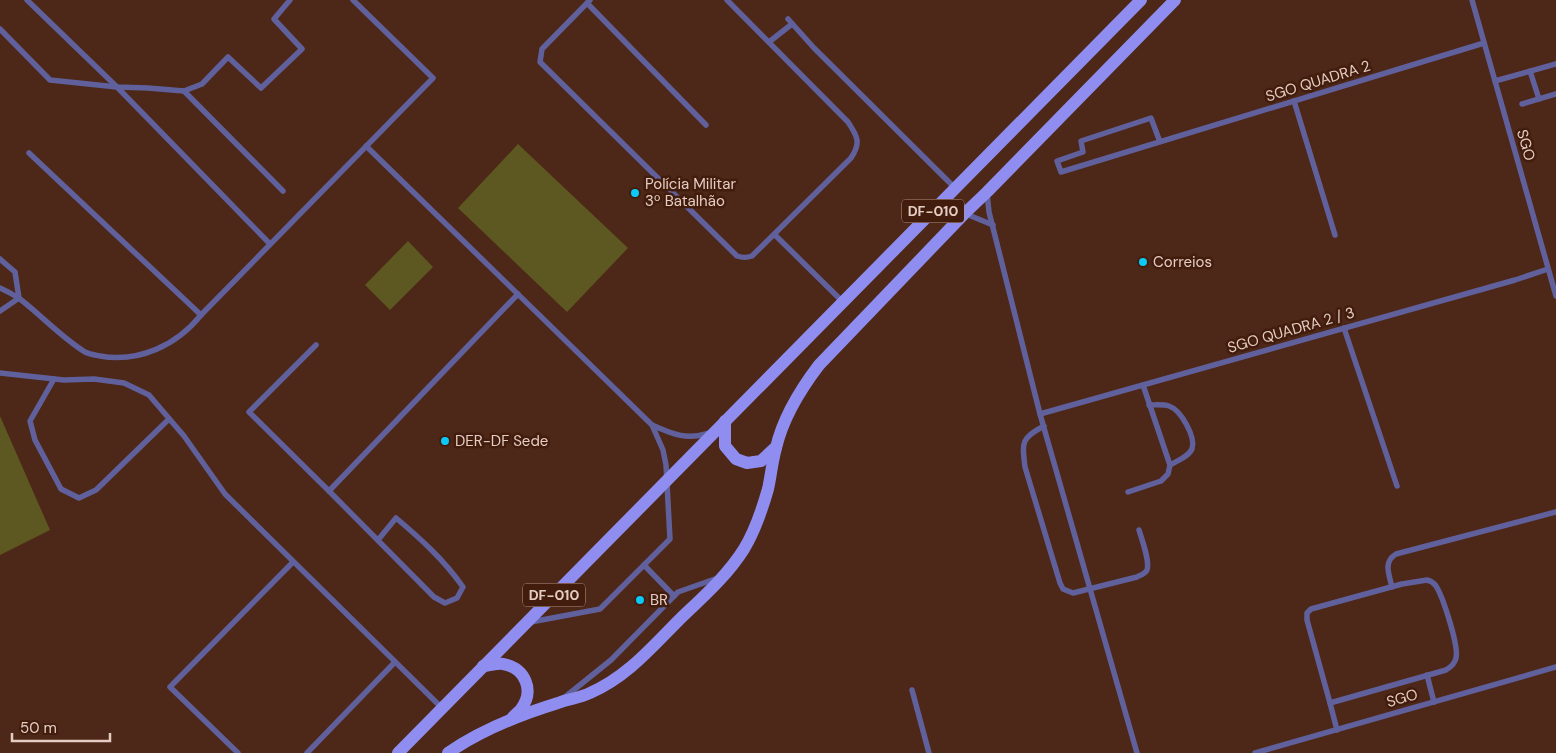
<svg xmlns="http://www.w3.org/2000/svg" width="1556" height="753" viewBox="0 0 1556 753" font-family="'DM Sans',sans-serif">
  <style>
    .green { fill: #5d5721 }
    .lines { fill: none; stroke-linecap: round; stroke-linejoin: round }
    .lane { stroke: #60609c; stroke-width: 5.5 }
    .primary { stroke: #8f8ef0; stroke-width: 12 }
    .poi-dot { fill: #0acafa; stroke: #421d0d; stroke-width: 2 }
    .labels { text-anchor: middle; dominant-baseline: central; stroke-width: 5; stroke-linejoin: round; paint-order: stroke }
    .shield { fill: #421d0d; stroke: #b4988c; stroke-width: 1 }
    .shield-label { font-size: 14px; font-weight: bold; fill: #e5ccc2 }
    .street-label { font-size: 15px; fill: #e5ccc2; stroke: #421d0d }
    .poi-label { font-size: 15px; fill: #e5ccc2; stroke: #421d0d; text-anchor: start }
  </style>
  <rect width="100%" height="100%" fill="#4d2717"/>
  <g class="green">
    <polygon points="518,144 628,248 567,312 458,208"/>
    <polygon points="408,241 433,267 390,310 365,285"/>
    <polygon points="0,416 50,530 0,555"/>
  </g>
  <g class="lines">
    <g class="lane">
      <polyline points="27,0 117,87 270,244"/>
      <path d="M590,0L542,49L540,62L737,256C743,258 746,258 752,256L851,158C861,143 858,137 848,122L727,0"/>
      <polyline points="1472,0 1556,296"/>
      <polyline points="587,3 706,125"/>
      <polyline points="788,19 814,48 955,188"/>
      <polyline points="0,29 50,80 117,87 148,88 184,91 202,84 228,57 261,88 302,49 274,19 290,0"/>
      <polyline points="769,42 792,24"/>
      <polyline points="1530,71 1539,99"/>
      <polyline points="1495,81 1556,64"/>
      <polyline points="184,91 283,191"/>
      <polyline points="1294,101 1335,235"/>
      <polyline points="1522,104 1556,94"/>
      <polyline points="1160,142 1151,118 1081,141 1083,152 1057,161 1061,172 1484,43"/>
      <path d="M366,146L652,425C674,435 687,440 710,433"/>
      <polyline points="29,153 201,315"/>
      <polyline points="987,193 989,212 1040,414 1137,753"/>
      <polyline points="966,214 993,225"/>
      <polyline points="775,235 843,302"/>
      <polyline points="0,259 15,272 19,298"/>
      <path d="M0,288C7,291 14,295 20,299C42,316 61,337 85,352C89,354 95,355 100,356C139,363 177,345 201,315L433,78L353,0"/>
      <polyline points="0,311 19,298"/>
      <polyline points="1344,328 1397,486"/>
      <polyline points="316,345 249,412 329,491"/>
      <polyline points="0,373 64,380 94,379 124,383 149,395 184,436 225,494 442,708"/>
      <polyline points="54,379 30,421 35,440 61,489 79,498 96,490 169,419"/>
      <path d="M1149,405C1156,405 1163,404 1169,406C1181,410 1196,437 1192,449C1188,457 1177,461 1170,465"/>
      <polyline points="1040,414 1515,280 1548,269"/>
      <path d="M1044,426C1021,438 1022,442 1025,467L1060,583L1063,589L1073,593L1137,577C1141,575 1145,574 1147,570C1150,561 1142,540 1139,530"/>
      <polyline points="1128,492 1161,481 1168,474 1170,465 1143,385"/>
      <path d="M378,540L396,518C421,539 444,560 463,587L457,598L445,603L434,597L329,491L518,294"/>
      <polyline points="644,565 674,596"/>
      <path d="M1427,580C1431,581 1434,583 1436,586C1443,597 1459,646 1456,658C1455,663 1451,667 1446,670L1330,703L1307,620V613L1311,609L1402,584Z"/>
      <path d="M1392,587C1389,574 1383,562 1396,554L1556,512"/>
      <polyline points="531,622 600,609 670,539 666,465 663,450 652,425"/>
      <polyline points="1427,675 1434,702"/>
      <polyline points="912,690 929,753"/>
      <polyline points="565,697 611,660 678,592 715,579"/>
      <polyline points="1330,703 1337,730"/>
      <polyline points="238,753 170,687 293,562"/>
      <polyline points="307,753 395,662"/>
      <polyline points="1255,753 1556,667"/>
    </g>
    <g class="primary">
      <polyline points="725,421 725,446 736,459 747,463 761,461 776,447"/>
      <path d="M483,666C489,666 497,663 503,664C525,668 535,690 521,709C519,712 515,714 513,717"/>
      <polyline points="398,753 1141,0"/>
      <path d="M448,753C481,730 519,715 558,703C568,699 580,698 590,693C627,677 652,647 680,619C703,597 727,576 744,549C755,531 762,510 768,489C771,476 772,462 776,448C783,417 800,390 819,365L964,214L987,192L1175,0"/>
    </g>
  </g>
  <g class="poi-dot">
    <circle cx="635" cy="193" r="5"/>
    <circle cx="1143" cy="262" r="5"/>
    <circle cx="445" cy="441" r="5"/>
    <circle cx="640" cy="600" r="5"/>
  </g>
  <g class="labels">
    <g class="shield">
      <rect x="902" y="199.5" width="62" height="23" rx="4"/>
      <rect x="523" y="583.5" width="62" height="23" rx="4"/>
    </g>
    <g class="shield-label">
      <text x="933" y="211">DF-010</text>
      <text x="554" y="595">DF-010</text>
    </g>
    <g class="street-label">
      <text transform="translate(1318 81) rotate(-17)">SGO QUADRA 2</text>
      <text transform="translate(1526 145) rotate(74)">SGO</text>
      <text transform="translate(1291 330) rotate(-16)">SGO QUADRA 2 / 3</text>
      <text transform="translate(1402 698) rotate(-16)">SGO</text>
    </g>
    <g class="poi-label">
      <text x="645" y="184">Polícia Militar<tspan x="645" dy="17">3º Batalhão</tspan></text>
      <text x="1153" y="262">Correios</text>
      <text x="455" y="441">DER-DF Sede</text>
      <text x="650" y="600">BR</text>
    </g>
  </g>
  <path d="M12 733v8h98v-8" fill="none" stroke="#e5ccc2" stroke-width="2.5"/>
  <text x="20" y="733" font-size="15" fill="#e5ccc2" stroke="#421d0d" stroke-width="4" paint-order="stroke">50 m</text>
</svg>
